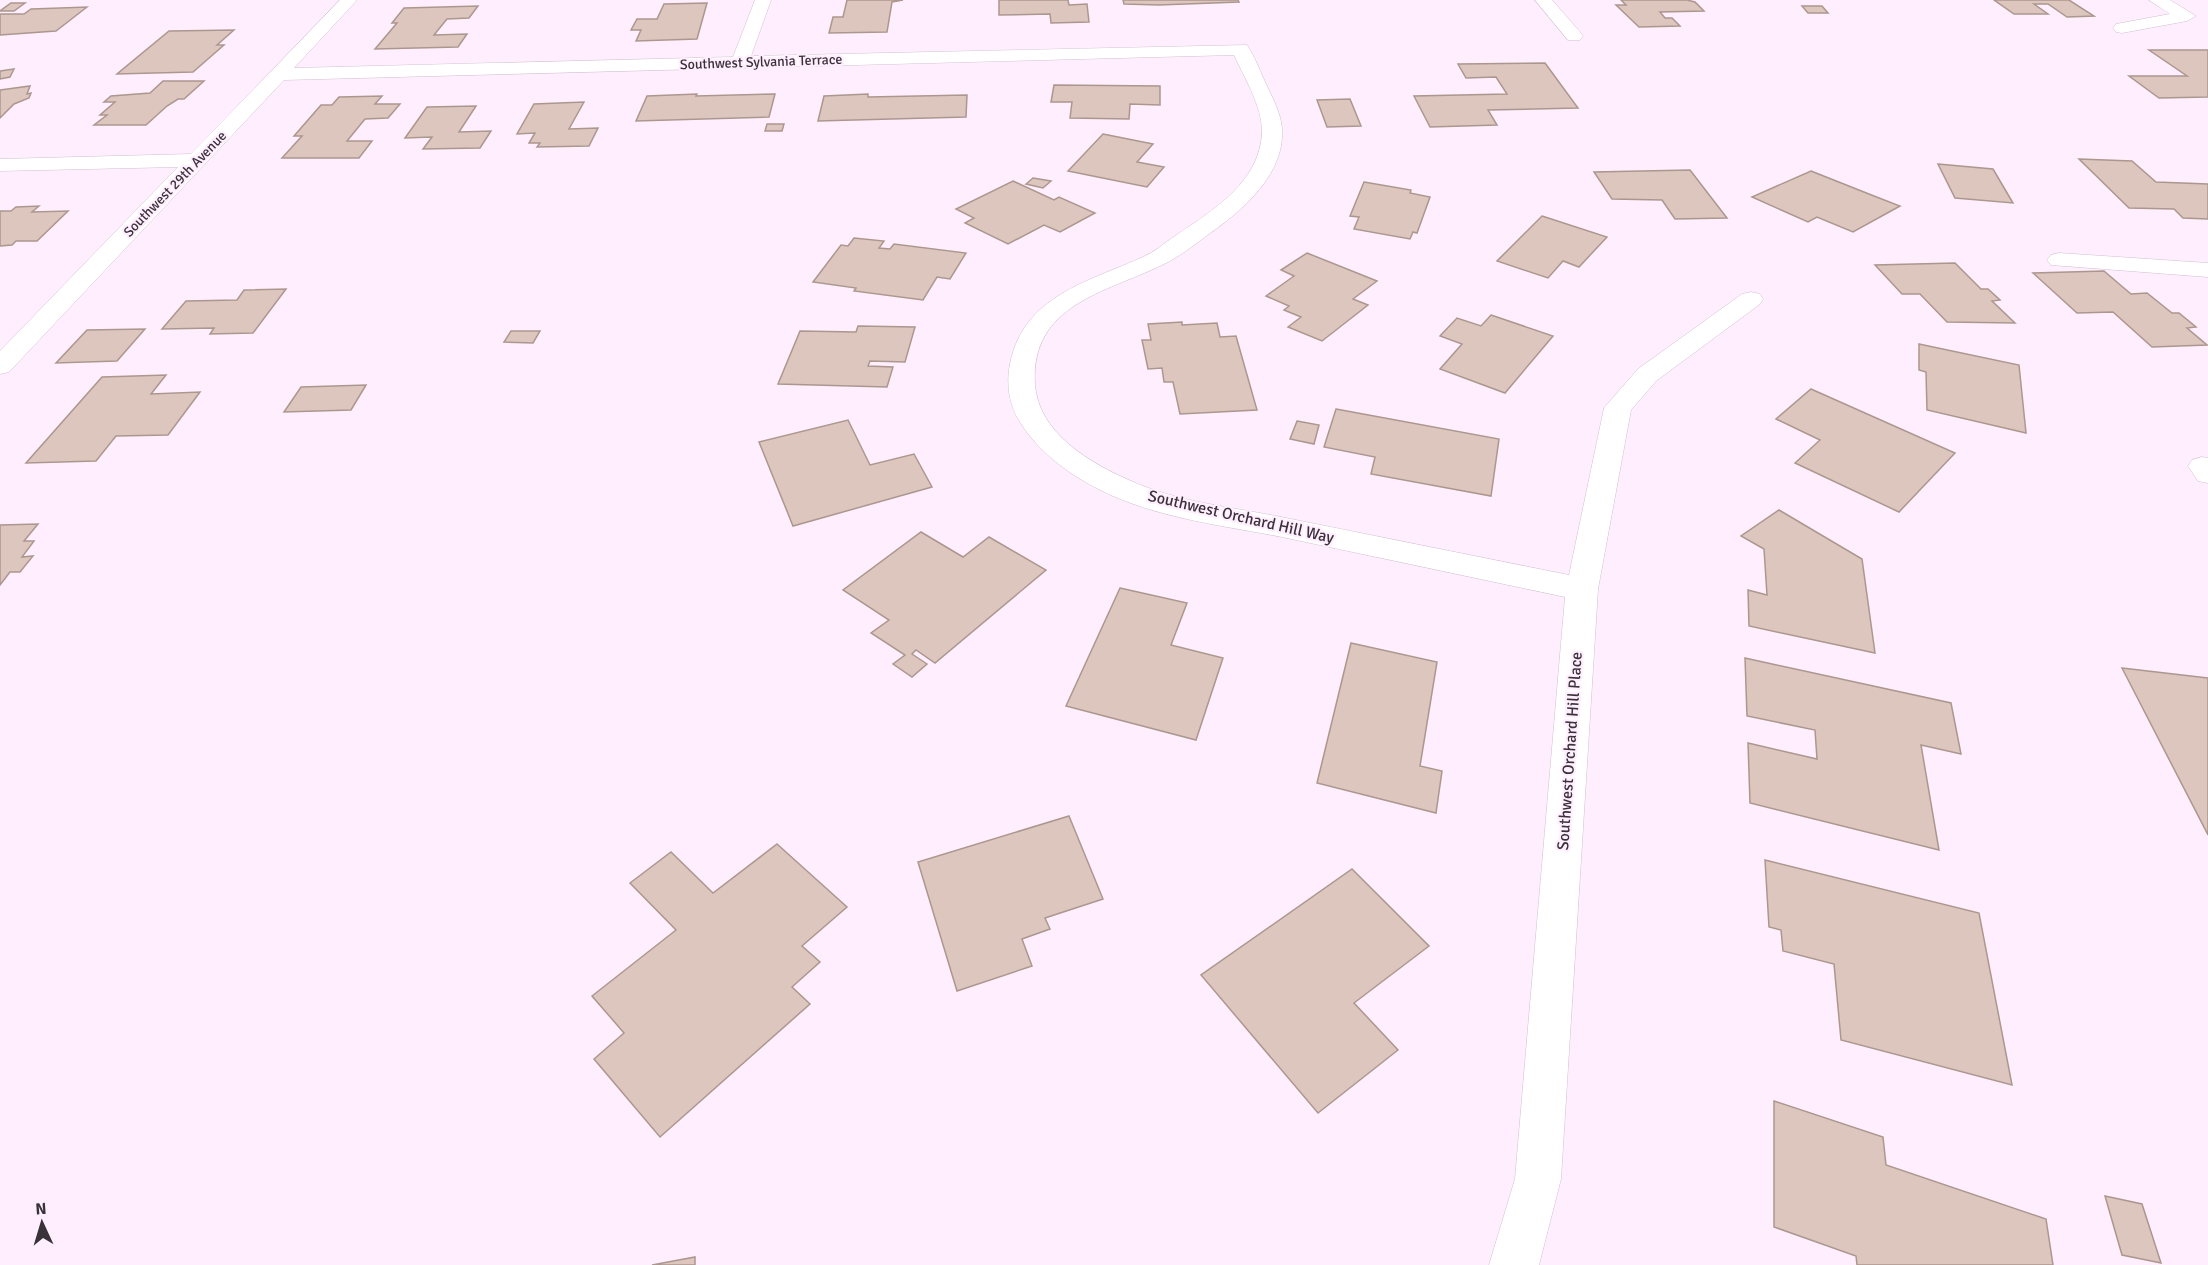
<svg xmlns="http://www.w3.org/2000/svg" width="2208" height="1265" viewBox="0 0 2208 1265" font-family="Signika,sans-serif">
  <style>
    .building { fill: #dcc6be; stroke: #ac978f; stroke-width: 1.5 }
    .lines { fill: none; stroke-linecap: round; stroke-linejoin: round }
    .minor-casing { stroke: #d0c0d0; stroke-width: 1 }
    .minor { fill: #fff; fill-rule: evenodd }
    .labels { text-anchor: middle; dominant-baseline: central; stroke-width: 4.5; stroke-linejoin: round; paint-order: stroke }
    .far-street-label { font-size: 14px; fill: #393239; stroke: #ffeefe }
    .street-label { font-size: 16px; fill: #393239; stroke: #ffeefe }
  </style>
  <rect width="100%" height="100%" fill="#ffeefe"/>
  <g class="building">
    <polygon points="847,0 903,0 892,2 887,32 829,33 833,17 843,17"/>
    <polygon points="999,0 1068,0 1069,5 1087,4 1089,22 1051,23 1050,14 999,15"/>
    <polygon points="1123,0 1238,0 1239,2 1159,5 1124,4"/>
    <polygon points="1621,0 1687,0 1695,2 1704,11 1660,12 1665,18 1672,18 1680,26 1639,27 1616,5 1626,5"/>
    <polygon points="1994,0 2069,0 2094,16 2067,17 2048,4 2034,4 2048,14 2014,14"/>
    <polygon points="11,3 25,3 14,11 0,11"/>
    <polygon points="707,3 697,39 636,41 641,30 631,30 637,19 657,19 664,4"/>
    <polygon points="478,6 469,18 447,19 434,35 467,34 458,47 375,49 397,23 392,23 404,8"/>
    <polygon points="1802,6 1822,6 1828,13 1808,13"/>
    <polygon points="87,7 56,31 0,35 0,14 24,14 31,9"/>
    <polygon points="234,30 217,45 224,45 193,72 117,74 169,31"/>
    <polygon points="2149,50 2208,50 2208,97 2159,98 2129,76 2187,76"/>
    <polygon points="1545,63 1578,108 1488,110 1497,125 1430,127 1414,96 1507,94 1496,77 1466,78 1458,64"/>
    <polygon points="14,69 10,77 0,79 0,71"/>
    <polygon points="163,81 204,81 184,99 178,99 167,106 146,125 94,125 107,115 100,115 115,102 104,102 111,96 150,93"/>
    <polygon points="1054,85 1160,86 1160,105 1130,104 1129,119 1070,118 1072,102 1051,102"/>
    <polygon points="30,86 27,94 31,93 29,98 14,104 0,118 0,90"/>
    <polygon points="697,94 696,96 775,94 769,117 636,121 647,96"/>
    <polygon points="868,94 868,97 967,95 966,117 818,121 824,96"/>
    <polygon points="382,96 375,104 400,104 388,118 365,119 347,141 372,141 359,158 282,158 302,136 294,136 321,105 332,105 339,97"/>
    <polygon points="1350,99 1361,126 1327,127 1317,100"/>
    <polygon points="584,102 569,129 598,128 589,146 537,147 540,143 529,143 535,133 517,134 534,104"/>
    <polygon points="476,106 459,132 491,131 480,148 423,149 432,137 405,138 427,107"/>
    <polygon points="767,124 784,124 782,131 765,131"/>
    <polygon points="1103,134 1153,144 1137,162 1164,167 1147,187 1068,171"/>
    <polygon points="2079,159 2132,161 2156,182 2208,184 2208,219 2183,218 2174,209 2129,208"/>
    <polygon points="1938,164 1993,169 2013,203 1955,198"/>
    <polygon points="1690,170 1727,218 1675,219 1662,200 1612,199 1594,172"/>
    <polygon points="1811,171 1874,196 1900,206 1853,232 1817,217 1808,222 1752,197"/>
    <polygon points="1033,178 1051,181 1043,188 1026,184"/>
    <polygon points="1013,181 1054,200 1059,197 1095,213 1060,232 1044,225 1008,244 965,223 974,218 956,209"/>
    <polygon points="1364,182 1411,190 1410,193 1430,197 1417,233 1413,232 1410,239 1354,229 1359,217 1350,216"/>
    <polygon points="39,206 32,212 68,211 37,241 16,241 12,245 0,246 0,211 11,211 16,207"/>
    <polygon points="1542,216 1607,237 1579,267 1563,261 1548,278 1497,261"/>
    <polygon points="854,238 884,241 879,248 890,249 894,244 966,253 950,279 937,277 923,300 854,291 856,288 813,282 841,245 848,246"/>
    <polygon points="1307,253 1377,281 1353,299 1368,305 1322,341 1288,327 1301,317 1284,310 1289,306 1266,296 1294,276 1281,270"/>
    <polygon points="1955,263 1981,289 1988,289 2000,300 1992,301 2015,323 1947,322 1920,294 1902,294 1875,265"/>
    <polygon points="2104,271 2131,294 2147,293 2172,313 2179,313 2196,327 2187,328 2207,345 2152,347 2113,312 2077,313 2033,273"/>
    <polygon points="286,289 253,333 210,334 214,328 162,329 186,301 237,300 244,290"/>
    <polygon points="1491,315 1553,336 1505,393 1440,369 1462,344 1440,336 1457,318 1481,326"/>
    <polygon points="1182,322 1182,325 1217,323 1220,337 1236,336 1257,410 1180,414 1173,382 1164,382 1162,368 1148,369 1142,340 1151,340 1148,324"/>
    <polygon points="858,326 915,327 905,362 870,361 868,366 893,367 887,387 778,384 800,331 856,332"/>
    <polygon points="145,329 117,361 56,363 87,330"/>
    <polygon points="511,331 540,331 533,343 504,342"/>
    <polygon points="1919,344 2019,365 2026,433 1927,410 1926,372 1919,370"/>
    <polygon points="166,375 151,394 200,392 168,435 116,436 96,461 26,463 102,377"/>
    <polygon points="366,385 351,410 284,412 301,387"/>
    <polygon points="1811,389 1955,453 1899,512 1795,463 1820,440 1776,419"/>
    <polygon points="1336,409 1499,439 1491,496 1371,474 1375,457 1324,447"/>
    <polygon points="848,420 870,465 914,454 932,487 793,526 759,442"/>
    <polygon points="1297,421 1319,425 1314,444 1290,439"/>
    <polygon points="1779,510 1862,559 1875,653 1749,626 1748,590 1767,595 1764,549 1741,536"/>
    <polygon points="38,524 24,541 34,541 22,557 33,556 20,572 10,572 0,585 0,525"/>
    <polygon points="921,532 963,557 989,537 1046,570 935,663 916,650 912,654 927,664 912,677 893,664 905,655 871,633 889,620 843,590"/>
    <polygon points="1120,588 1187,603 1171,645 1223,658 1196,740 1066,706"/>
    <polygon points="1351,643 1437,662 1420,766 1442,771 1436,813 1317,783"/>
    <polygon points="1745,658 1951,703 1961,754 1921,745 1939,850 1750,803 1748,743 1817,759 1815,730 1747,716"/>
    <polygon points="2122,668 2208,678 2208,835"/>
    <polygon points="1069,816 1103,899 1045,918 1050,929 1022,939 1032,966 957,991 918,862"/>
    <polygon points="777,844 847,907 802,946 820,962 792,987 810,1004 660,1137 594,1059 624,1033 592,996 676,930 630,883 671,852 713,893"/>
    <polygon points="1765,860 1979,913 2012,1085 1841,1040 1834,964 1783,951 1781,930 1769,927"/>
    <polygon points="1352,869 1429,946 1354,1003 1398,1050 1318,1113 1201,975"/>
    <polygon points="1774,1101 1883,1137 1886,1165 2046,1219 2053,1265 1857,1265 1856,1256 1774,1227"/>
    <polygon points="2105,1196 2142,1204 2161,1263 2122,1255"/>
    <polygon points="695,1257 695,1265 652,1265"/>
  </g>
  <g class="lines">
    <defs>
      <g id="minor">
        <path d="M340,0H357L294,68L733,57L755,0H771L751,56L1247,45C1255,57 1260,71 1266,84C1272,97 1281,113 1282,129C1285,174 1243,210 1209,234C1194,245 1178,258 1160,266C1106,292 1030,305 1035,384C1038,433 1090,463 1131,481C1178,502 1231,507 1281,517C1377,536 1473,556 1569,575L1604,408L1638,369L1742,294L1751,292L1760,294L1763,299L1760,304L1656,381L1631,410L1598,589L1561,1179L1539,1265H1489L1515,1179L1565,597C1471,577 1376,557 1282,537C1225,526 1166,519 1113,496C1077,480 1041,456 1020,422C1009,405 1006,384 1010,364C1023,296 1088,282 1143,257C1155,252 1164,243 1175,236C1212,211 1261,182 1262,131C1262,106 1244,77 1234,55L284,80L9,372L0,374V351L178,167L0,171V159L191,154Z"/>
        <polygon points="1535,0 1552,0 1580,32 1583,36 1580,40 1568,40"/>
        <polygon points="2149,0 2170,0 2196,16 2187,21 2122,33 2116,32 2113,28 2116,24 2170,14"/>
        <polygon points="2059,253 2208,263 2208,277 2051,265 2047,260 2051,255"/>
        <polygon points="2202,457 2208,458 2208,483 2198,481 2188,466 2192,460"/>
      </g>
    </defs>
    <use href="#minor" class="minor-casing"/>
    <use href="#minor" class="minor"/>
  </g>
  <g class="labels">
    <g class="far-street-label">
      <text transform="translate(761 62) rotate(-2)">Southwest Sylvania Terrace</text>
      <text transform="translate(175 184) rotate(-46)">Southwest 29th Avenue</text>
    </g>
    <g class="street-label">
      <text transform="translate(1241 517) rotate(13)">Southwest Orchard Hill Way</text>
      <text transform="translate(1570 751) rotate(-86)">Southwest Orchard Hill Place</text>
    </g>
  </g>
  <g transform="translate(42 1223) rotate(356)" stroke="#ffeefe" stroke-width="4.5" paint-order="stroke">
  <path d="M0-4.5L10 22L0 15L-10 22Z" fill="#393239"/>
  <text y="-9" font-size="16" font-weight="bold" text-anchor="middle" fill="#393239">N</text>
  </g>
</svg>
